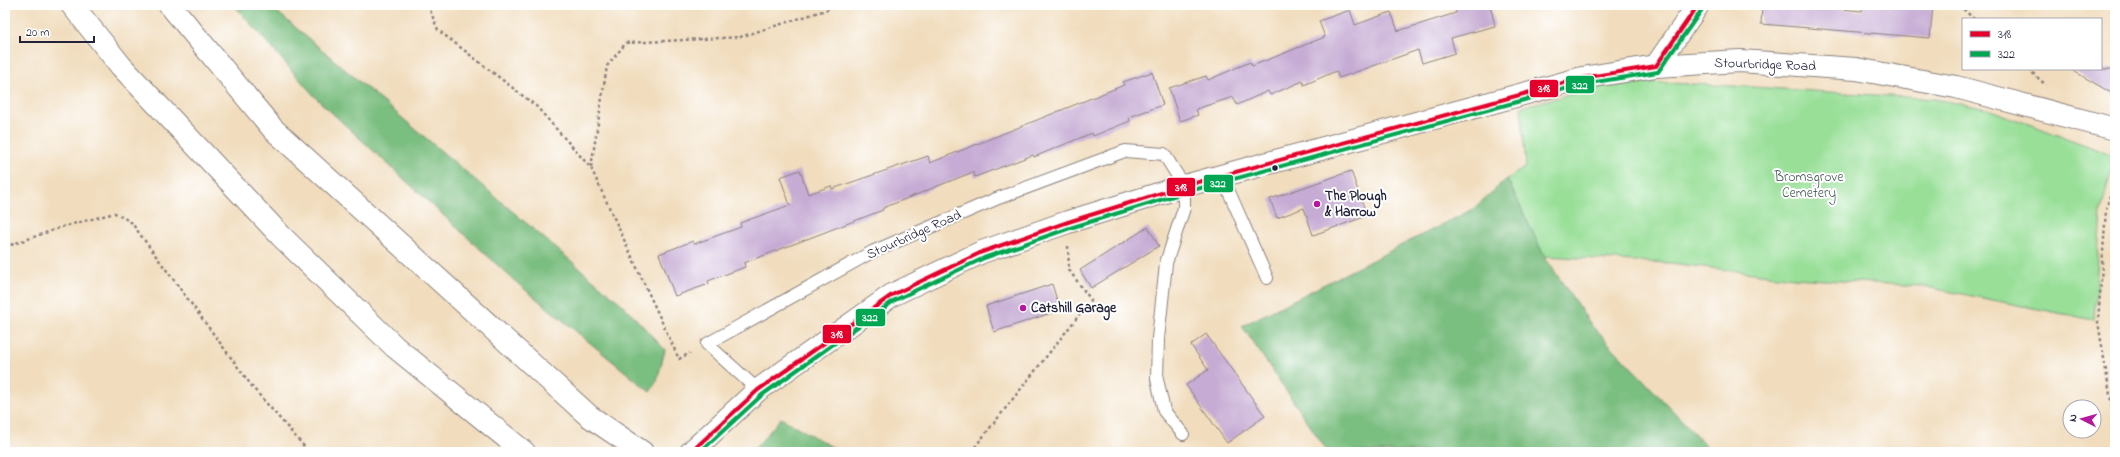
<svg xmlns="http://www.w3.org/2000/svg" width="2120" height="457" viewBox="0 0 2120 457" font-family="'Indie Flower',sans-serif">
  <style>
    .green { fill: #99df98; stroke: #5e806a }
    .forest { fill: #7abe80; stroke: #4e705e }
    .building { fill: #c6acd4 }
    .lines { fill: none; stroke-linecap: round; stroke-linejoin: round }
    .service-casing { stroke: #8a807c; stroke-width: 14 }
    .minor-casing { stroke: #8a807c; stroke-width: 24 }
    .secondary-casing { stroke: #8a807c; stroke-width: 24 }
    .motorway-casing { stroke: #8a807c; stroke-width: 24 }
    .path { stroke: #8a807c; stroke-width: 2.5; stroke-dasharray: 3 3; stroke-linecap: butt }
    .service { stroke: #fff; stroke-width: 12 }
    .minor { stroke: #fff; stroke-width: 22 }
    .secondary { stroke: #fff; stroke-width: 22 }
    .motorway { stroke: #fff; stroke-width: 22 }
    .bus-1-casing { stroke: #fff; stroke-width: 7 }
    .bus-2-casing { stroke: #fff; stroke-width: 7 }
    .bus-1 { stroke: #e4002b; stroke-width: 4 }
    .bus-2 { stroke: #00a651; stroke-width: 4 }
    .bus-dot { fill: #22223b; stroke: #fff; stroke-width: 1.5 }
    .poi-dot { fill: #b5179e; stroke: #fff; stroke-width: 1.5 }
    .labels { text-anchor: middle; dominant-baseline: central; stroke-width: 4; stroke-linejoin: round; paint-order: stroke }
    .street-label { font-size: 14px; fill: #22223b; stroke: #fff }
    .park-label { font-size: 14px; fill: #465b57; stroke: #fff }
    .poi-label { font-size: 14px; font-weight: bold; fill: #22223b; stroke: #fff; text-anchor: start }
    .line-badge { stroke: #fff; stroke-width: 1.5 }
    .badge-label { font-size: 11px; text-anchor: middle; font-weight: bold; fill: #fff }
  </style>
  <rect width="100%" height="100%" fill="#fff"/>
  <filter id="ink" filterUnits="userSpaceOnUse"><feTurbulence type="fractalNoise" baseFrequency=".025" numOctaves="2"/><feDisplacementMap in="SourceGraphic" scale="8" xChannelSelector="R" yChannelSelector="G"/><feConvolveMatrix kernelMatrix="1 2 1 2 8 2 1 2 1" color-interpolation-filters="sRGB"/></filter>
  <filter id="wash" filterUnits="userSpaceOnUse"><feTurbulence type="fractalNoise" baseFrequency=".012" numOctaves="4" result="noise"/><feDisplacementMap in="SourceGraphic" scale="16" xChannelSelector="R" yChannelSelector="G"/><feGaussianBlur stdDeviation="0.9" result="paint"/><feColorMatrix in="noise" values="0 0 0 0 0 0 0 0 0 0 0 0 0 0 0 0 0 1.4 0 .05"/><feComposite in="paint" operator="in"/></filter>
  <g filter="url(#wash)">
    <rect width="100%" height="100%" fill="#f1ddbe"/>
    <polygon class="green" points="1649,82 1753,87 1935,99 1988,109 2115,156 2101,211 2094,320 1921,286 1794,278 1670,263 1544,256 1507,179 1526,167 1521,107 1602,86"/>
    <g class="forest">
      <polygon points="234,5 269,5 624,306 665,350 657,381 650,392 516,282 317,99"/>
      <polygon points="1507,179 1544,256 1592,326 1712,452 1328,452 1242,326 1473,209"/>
      <polygon points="781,418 841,452 752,452"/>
    </g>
    <g id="blocks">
      <g class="building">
        <polygon points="1454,5 1490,5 1495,26 1451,38 1455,53 1422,63 1418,50 1339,78 1336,71 1304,85 1303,81 1270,95 1268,91 1237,105 1233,97 1196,109 1198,115 1180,121 1169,88 1206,76 1208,80 1250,62 1252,66 1325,37 1319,21 1350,10 1355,25 1391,12 1398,31 1456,13"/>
        <polygon points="1762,5 1799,5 1862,11 1863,5 1933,5 1930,38 1761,24"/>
        <polygon points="2070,69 2115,69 2115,95"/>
        <polygon points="1152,72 1163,105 1129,117 1130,121 1093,136 1092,133 1034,157 1033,155 975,177 973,172 883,208 883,210 744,263 745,267 708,281 709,284 675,296 659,254 693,241 694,244 741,227 740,223 790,205 780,177 800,170 808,194 831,186 832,189 928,156 930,163 1124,85 1123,82"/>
        <polygon points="1351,171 1367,216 1313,235 1304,208 1277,218 1270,199"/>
        <polygon points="1148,227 1159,246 1091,288 1080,270"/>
        <polygon points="1052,284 1060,310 994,332 986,306"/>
        <polygon points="1206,334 1265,416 1227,443 1186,385 1208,370 1191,345"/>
      </g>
    </g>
  </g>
  <g filter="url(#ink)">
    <use href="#blocks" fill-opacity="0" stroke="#8a807c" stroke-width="1"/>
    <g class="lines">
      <defs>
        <g id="service">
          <polyline points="1222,176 1267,278"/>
          <polyline points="758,390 707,344 872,252 996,199 1125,151 1164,154 1184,186 1184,208 1166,263 1158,339 1157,379 1164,411 1183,434"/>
        </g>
        <polyline id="minor" points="1656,66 1698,5"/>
        <polyline id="secondary" points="691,452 758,390 892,295 982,252 1068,222 1184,186 1582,78 1656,66 1740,61 1856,69 1956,87 2115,129"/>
        <g id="motorway">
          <polyline points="72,5 121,66 281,236 395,347 524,452"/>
          <polyline points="170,5 273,129 589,416 642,452"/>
        </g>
      </defs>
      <use href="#service" class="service-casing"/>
      <use href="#minor" class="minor-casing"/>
      <use href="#secondary" class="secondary-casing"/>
      <use href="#motorway" class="motorway-casing"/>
      <g class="path">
        <polyline points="428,5 438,30 536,106 591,168 679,359 690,353"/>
        <polyline points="1959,5 1974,19"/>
        <polyline points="2028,69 2046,85"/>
        <polyline points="591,167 607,66 626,43 740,37 829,9 835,5"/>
        <polyline points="2115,178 2106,210 2098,322 2115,425"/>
        <polyline points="5,247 65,226 115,213 131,222 254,389 309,452"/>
        <polyline points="971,452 1091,300 1069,270 1068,246"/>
      </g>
      <use href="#service" class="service"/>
      <use href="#minor" class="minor"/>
      <use href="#secondary" class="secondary"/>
      <use href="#motorway" class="motorway"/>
      <defs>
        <polyline id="bus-1" points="691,452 758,390 892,295 982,252 1068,222 1184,186 1582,78 1656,66 1698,5"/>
        <polyline id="bus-2" points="700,452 762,395 895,300 984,258 1070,228 1186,192 1583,84 1658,72 1703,8"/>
      </defs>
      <use href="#bus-1" class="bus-1-casing"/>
      <use href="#bus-2" class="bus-2-casing"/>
      <use href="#bus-1" class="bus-1"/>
      <use href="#bus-2" class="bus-2"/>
    </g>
  </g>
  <circle class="bus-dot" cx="1275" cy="168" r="3.5"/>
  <g class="poi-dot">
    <circle cx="1317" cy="204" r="4"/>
    <circle cx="1023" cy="308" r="4"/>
  </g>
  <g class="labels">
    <g class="street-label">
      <text transform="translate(1765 65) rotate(2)">Stourbridge Road</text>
      <text transform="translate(914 235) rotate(-24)">Stourbridge Road</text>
    </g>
    <g class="park-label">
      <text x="1809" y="177">Bromsgrove<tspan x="1809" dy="16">Cemetery</tspan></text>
    </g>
    <g class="poi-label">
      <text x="1325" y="196">The Plough<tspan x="1325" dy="16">&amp; Harrow</tspan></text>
      <text x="1031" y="308">Catshill Garage</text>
    </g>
  </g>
  <g class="line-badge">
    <rect x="1565" y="75" width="30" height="19" rx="4" fill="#00a651"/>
    <rect x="1529" y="79" width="30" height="19" rx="4" fill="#e4002b"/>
    <rect x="1203" y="174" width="31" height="19" rx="4" fill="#00a651"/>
    <rect x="1166" y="177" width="30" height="20" rx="4" fill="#e4002b"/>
    <rect x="855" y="308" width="31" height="19" rx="4" fill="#00a651"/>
    <rect x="822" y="324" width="30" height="20" rx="4" fill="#e4002b"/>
  </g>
  <g class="badge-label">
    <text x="1580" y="89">322</text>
    <text x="1544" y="92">318</text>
    <text x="1218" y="187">322</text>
    <text x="1181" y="191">318</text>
    <text x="870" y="321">322</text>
    <text x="837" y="338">318</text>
  </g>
  <rect width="2120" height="457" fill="none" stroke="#fff" stroke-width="20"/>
  <rect x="1962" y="18" width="140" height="52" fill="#ffffff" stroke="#a7a7b1"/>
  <rect x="1970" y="31" width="20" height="6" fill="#e4002b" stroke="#a7a7b1"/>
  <text x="1998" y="38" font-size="12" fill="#22223b">318</text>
  <rect x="1970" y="51" width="20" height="6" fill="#00a651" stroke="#a7a7b1"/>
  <text x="1998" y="58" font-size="12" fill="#22223b">322</text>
  <g transform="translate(2082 419) rotate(276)"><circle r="19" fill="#ffffff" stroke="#a7a7b1"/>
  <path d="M0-3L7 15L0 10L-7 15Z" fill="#b5179e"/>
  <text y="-6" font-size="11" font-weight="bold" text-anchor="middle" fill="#22223b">N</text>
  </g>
  <path d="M20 36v6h74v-6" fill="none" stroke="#22223b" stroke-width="2"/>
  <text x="26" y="36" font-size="12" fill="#22223b" stroke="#ffffff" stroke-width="3" paint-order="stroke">20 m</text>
</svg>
